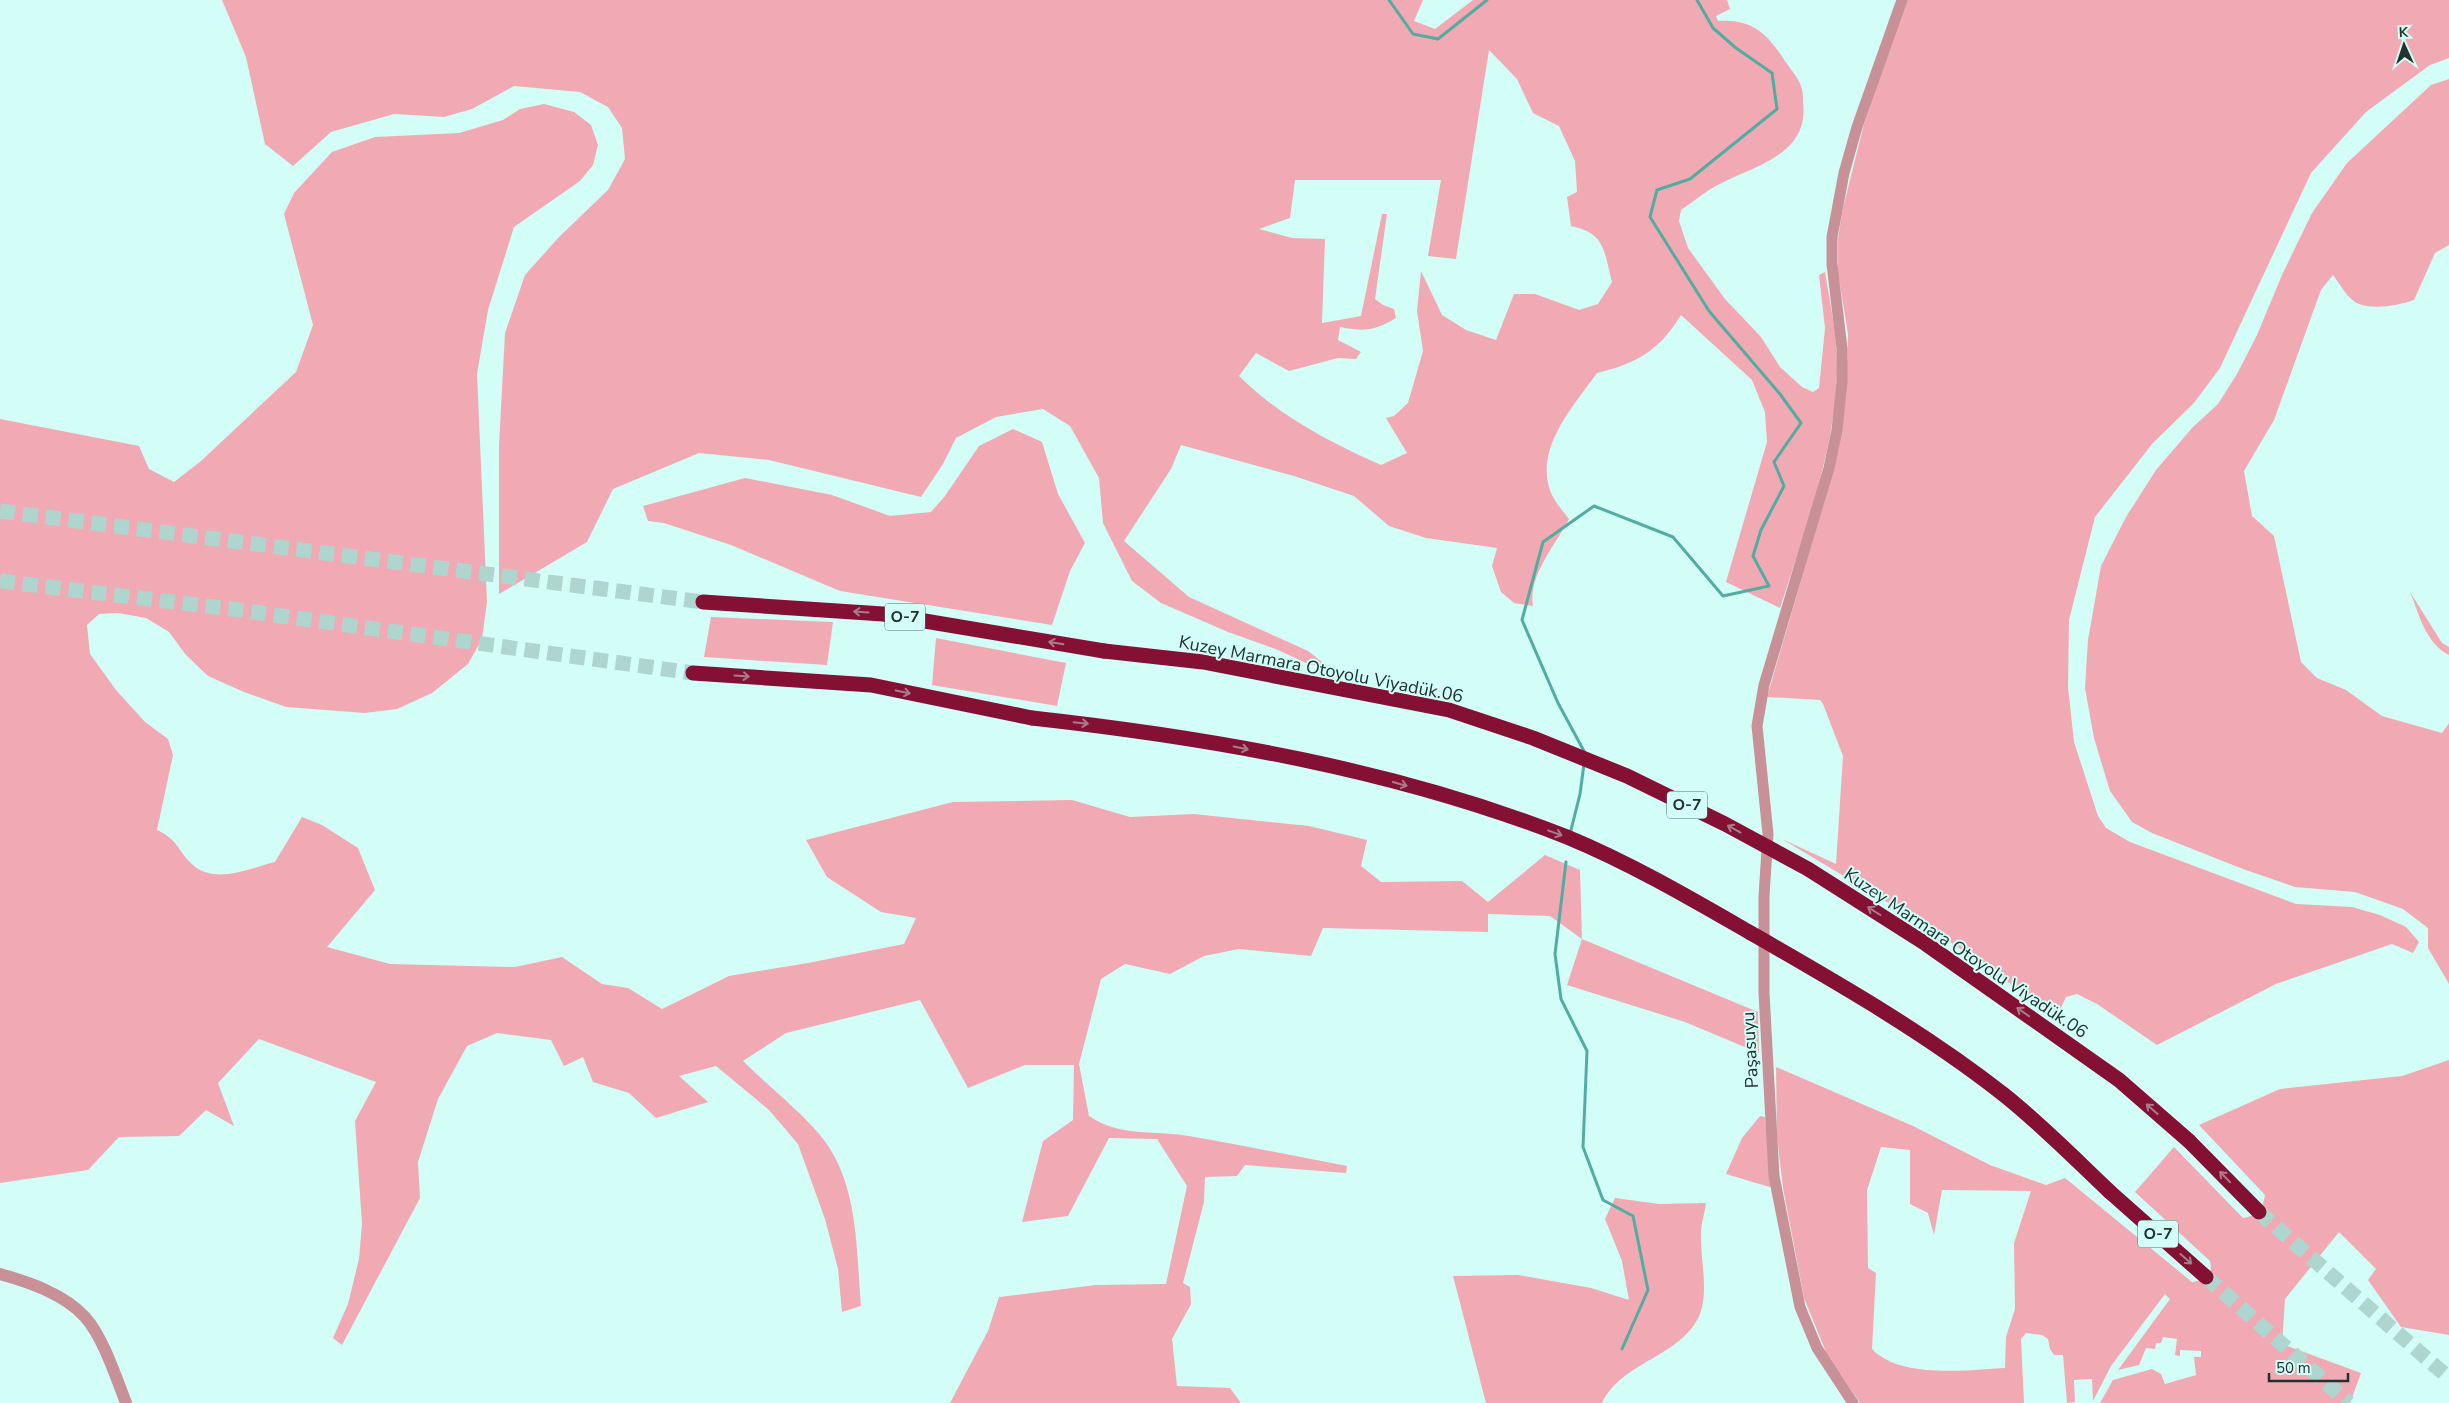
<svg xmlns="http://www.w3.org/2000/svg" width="2449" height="1403" viewBox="0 0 2449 1403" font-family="'Nunito Sans',sans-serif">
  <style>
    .green { fill: #f1aab3; fill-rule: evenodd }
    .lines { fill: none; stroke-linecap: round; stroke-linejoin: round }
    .stream { stroke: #52aca1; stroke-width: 3 }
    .motorway-tunnel { stroke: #afd5cf; stroke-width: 15; stroke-dasharray: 15 8; stroke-linecap: butt }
    .minor { stroke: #c89198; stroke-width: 11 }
    .tertiary { stroke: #c89198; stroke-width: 12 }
    .motorway { stroke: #841134; stroke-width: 15 }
    .motorway-bridge { stroke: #841134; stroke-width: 15 }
    .oneway { stroke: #a77c8c }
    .labels { text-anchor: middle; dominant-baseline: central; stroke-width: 4; stroke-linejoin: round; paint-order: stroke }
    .shield { fill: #d2fef7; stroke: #56706c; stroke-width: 1 }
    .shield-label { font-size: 16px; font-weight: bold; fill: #213330 }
    .street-label { font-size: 18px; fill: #213330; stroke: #d2fef7 }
  </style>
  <rect width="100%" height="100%" fill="#d2fef7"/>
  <g class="green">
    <path d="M222,0H1423L1414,21L1435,29L1473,0H1727L1730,9L1716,16L1718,21C1750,19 1765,31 1783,58C1788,66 1798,77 1801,86C1803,91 1803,97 1803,102C1810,159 1747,166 1709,190C1700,196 1691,203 1681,210L1679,221L1688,248L1725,299L1761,337L1780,367L1802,387L1813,392L1819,388L1825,328L1819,275L1825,272C1830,303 1837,335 1837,367C1837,445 1804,534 1780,608L1726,582L1767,442L1765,412L1752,380L1681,315C1660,350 1636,364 1597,373C1574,405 1535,448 1550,490C1553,500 1563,511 1569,519C1555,546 1528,575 1533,606L1514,603L1501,592L1492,566L1497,548L1426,538L1389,526L1354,496L1294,476L1181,445L1171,469L1124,541L1189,597L1308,651L1326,665L1337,668L1308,664L1278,650L1228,632L1161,603L1132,581L1103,523L1099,478L1070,426L1043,409L996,417L956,438L943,464L921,497L769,460L699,453L613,489L587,542L499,594V445L505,333L525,275L559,237L608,190L625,159L622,128L608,107L580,92L514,86L472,109L444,117L394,114L331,132L293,166L265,144L246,57ZM1489,50L1517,79L1533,113L1559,126L1575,161L1577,192L1567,197L1571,226C1606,233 1604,252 1612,282L1598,304L1579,310L1535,294H1514L1496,340L1466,330L1442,315L1421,271L1417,311L1423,351L1408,403L1394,416L1386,418L1407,453L1381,465C1330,442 1279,416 1239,376L1256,353L1289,371L1338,358L1356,359L1361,352L1338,340L1340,327C1366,332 1373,331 1396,318L1394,309L1383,305L1375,299L1387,214H1382L1361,316L1322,323L1325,239L1292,238L1259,229L1290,218L1295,180H1441L1428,256L1456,259Z"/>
    <polygon points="1906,0 2449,0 2449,58 2430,65 2366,112 2311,173 2220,368 2194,403 2152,444 2095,517 2069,620 2068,687 2074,742 2098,816 2106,828 2130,842 2296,904 2352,907 2380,915 2406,927 2419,942 2413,953 2392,944 2276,984 2157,1045 2097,1004 2077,994 2066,997 2057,1016 1927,926 1782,839 1836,864 1843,756 1823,704 1820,700 1767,697 1831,478 1846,396 1848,334 1838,272 1838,238 1843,208 1864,124"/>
    <path d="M2449,79V245L2435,253L2414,300C2400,305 2374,310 2359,304C2348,300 2340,284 2333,275L2321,290L2274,420L2244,471L2252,516L2274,536L2301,662L2317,678L2346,690L2382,716L2442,733L2449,723V984L2428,948V928L2403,909L2355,892L2295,887L2243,869L2152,833L2132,822L2110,791L2094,738L2085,688L2088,640L2101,566L2126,517L2156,470L2192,428L2218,404L2237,374L2257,335L2282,275L2312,213L2347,163L2431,85Z"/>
    <path d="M544,104L574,112L591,125L598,145L593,165L580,181L514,227L488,310L477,374L487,602L482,639L468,664L432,693L397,709L365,713L286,707L244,692L208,676L186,655L169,632L146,618L118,613L99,614L87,625L90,654L116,690L145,722L168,739L173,755L157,830C180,841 177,851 193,865C215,885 250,868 275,862L302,817L322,825L358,848L375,890L327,947L390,964L515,967L562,957L602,984L628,988L662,1009L729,976L808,963L904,944L916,918L881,912L827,877L806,840L953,802L1072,800L1130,817L1194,814L1309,826L1367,840L1361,866L1381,882L1462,881L1488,902L1545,855L1580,870L1582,939L1758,1012L1759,1053L1685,1022L1567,985L1582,939L1550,916L1488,914V932L1323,928L1311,956L1239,949L1204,956L1170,974L1125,964L1101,979L1079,1064L1089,1116C1120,1137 1153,1130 1189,1136C1242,1145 1294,1156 1347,1166L1346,1173L1245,1165L1237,1176L1205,1177L1204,1202L1183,1283L1190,1287L1191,1304L1172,1339L1177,1386L1230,1388L1241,1403H950L988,1331L999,1297L1096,1285L1166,1284L1187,1186L1157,1139L1109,1138L1068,1216L1022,1222L1043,1141L1073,1120L1074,1065H1025L968,1088L920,1000L786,1033L743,1061C768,1086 797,1108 820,1135C859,1182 856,1248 861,1306L842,1312L838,1269L825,1219L798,1144L769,1110L716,1066L679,1076L708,1102L656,1118L629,1093L593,1082L583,1057L564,1066L551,1040L497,1033L467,1046L438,1099L418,1162L420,1198L342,1345L333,1338L348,1304L359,1259L362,1224L355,1121L376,1082L259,1039L218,1083L234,1126L206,1110L179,1136L119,1137L88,1170L0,1183V419L139,446L149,469L174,482L201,461L296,372L313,325L284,214L294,193L332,152L375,137L459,133L503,120L520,109Z"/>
    <polygon points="1013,429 1042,442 1058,494 1085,543 1070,571 1052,625 840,591 731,545 664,523 648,521 643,506 745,478 832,495 890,516 931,512 945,496 979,446"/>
    <path d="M2410,592L2442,643L2449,647V655C2426,644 2419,614 2410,592Z"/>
    <polygon points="711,617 833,622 827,665 704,657"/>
    <polygon points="936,638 1066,663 1057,706 932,685"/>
    <path d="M2449,1060V1335L2401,1327L2368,1280L2376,1269L2339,1232L2285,1299L2282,1344L2361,1373L2350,1403H2100L2113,1380L2152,1369L2161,1374L2165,1384L2196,1375L2194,1357H2201V1351L2180,1350V1356L2175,1355L2177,1339L2163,1337L2161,1343H2156L2155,1349L2146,1348L2139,1365L2118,1370L2170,1299L2165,1294L2111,1366L2093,1401L2092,1379L2074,1380L2075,1402L2067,1403L2063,1355H2054L2050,1349L2048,1339L2042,1335L2026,1333L2021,1339L2024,1403H1860L1826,1352L1804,1298L1783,1188L1777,1137L1776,1067L1913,1126L1990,1165L2046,1185L2065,1178L2192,1282C2202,1281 2206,1278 2211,1269L2210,1261L2135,1192L2174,1147L2243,1218C2257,1216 2263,1209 2265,1195L2199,1125L2280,1089L2402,1076ZM1881,1147L1910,1150V1204L1928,1213L1934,1235L1942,1190L2031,1191L2014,1243L2015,1309L2006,1337L2005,1368C1967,1370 1900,1379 1872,1349L1876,1273L1868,1268L1867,1190Z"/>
    <polygon points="1760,1116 1765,1117 1773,1188 1726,1174 1742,1138"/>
    <path d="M1615,1198L1659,1204L1706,1203C1705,1213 1701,1223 1701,1233C1700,1259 1709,1289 1700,1314C1682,1357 1622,1361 1602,1403H1486L1453,1276L1518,1275L1591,1288L1629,1300L1622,1261L1605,1219Z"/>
  </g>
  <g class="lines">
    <g class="stream">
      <polyline points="1389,0 1413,34 1438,39 1487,0"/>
      <polyline points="1585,753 1558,703 1522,620 1543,542 1594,506 1673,537 1723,596 1769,586 1753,556 1761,530 1784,486 1774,462 1801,423 1780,394 1709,311 1650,217 1657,190 1690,179 1777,109 1772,73 1736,48 1713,28 1697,0"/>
      <polyline points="1570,834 1580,794 1584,764"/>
      <polyline points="1566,862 1555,954 1561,999 1587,1051 1583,1147 1603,1200 1633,1216 1648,1290 1622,1349"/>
    </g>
    <g class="motorway-tunnel">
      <polyline points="0,511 703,602"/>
      <polyline points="0,581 231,609 693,673"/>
      <polyline points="2259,1212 2449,1378"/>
      <polyline points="2206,1277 2349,1403"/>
    </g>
    <polyline class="minor" points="1853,1403 1817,1348 1800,1307 1774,1176 1764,993 1764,896 1768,834 1757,726 1764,685 1829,468 1837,430 1842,382 1842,349 1832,264 1832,237 1844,173 1857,127 1902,0"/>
    <path class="tertiary" d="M0,1274C29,1282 64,1294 85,1317C103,1337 116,1377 126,1403"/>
    <g class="motorway">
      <polyline points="703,602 883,614 1104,651"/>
      <polyline points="693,673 871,685 1032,718"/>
      <polyline points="2189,1141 2259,1212"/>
      <polyline points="2110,1192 2206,1277"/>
    </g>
    <g class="motorway-bridge">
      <polyline points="1104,651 1203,662 1449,710 1533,738 1627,776 1725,824 1808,869 1926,944 2119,1080 2189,1141"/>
      <path d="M1032,718C1213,738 1397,770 1567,837C1630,863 1690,898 1749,932C1836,982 1924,1032 2003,1094C2041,1124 2075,1159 2110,1192"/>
    </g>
  </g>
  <defs><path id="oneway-shaft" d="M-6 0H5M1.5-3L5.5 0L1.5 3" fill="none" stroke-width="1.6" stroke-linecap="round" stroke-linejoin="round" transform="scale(1.25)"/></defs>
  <g class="oneway">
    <use href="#oneway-shaft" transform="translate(861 612) rotate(-176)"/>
    <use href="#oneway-shaft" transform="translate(1056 643) rotate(-170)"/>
    <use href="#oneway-shaft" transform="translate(742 676) rotate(4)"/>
    <use href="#oneway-shaft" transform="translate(903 692) rotate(12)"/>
    <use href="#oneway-shaft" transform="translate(1081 723) rotate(6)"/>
    <use href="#oneway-shaft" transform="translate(1241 748) rotate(12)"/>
    <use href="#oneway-shaft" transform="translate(1400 784) rotate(16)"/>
    <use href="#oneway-shaft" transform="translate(1734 829) rotate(-151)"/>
    <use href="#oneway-shaft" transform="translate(1555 833) rotate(20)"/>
    <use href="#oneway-shaft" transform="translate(1874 911) rotate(-148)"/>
    <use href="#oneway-shaft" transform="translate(2023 1012) rotate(-145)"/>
    <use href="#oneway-shaft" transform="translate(2152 1109) rotate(-139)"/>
    <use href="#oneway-shaft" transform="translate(2225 1177) rotate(-134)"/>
    <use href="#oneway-shaft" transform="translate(2186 1259) rotate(41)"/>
  </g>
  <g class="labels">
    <g class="shield">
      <rect x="885" y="603.5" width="40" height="27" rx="4"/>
      <rect x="1667" y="791.5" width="40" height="27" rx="4"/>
      <rect x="2138" y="1220.5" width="40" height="27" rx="4"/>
    </g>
    <g class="shield-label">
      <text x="905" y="617">O-7</text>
      <text x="1687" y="805">O-7</text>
      <text x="2158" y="1234">O-7</text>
    </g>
    <g class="street-label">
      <text transform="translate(1321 669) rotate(11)">Kuzey Marmara Otoyolu Viyadük.06</text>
      <text transform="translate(1966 953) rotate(34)">Kuzey Marmara Otoyolu Viyadük.06</text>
      <text transform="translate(1750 1050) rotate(-93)">Paşasuyu</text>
    </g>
  </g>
  <g transform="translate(2404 45) rotate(357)" stroke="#d2fef7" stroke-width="4" paint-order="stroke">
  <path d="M0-4L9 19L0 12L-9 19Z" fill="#213330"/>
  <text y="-8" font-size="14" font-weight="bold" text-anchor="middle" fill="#213330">K</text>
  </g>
  <path d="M2269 1373v8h79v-8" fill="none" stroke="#213330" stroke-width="2.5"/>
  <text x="2276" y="1373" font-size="15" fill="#213330" stroke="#d2fef7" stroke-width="4" paint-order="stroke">50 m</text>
</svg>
